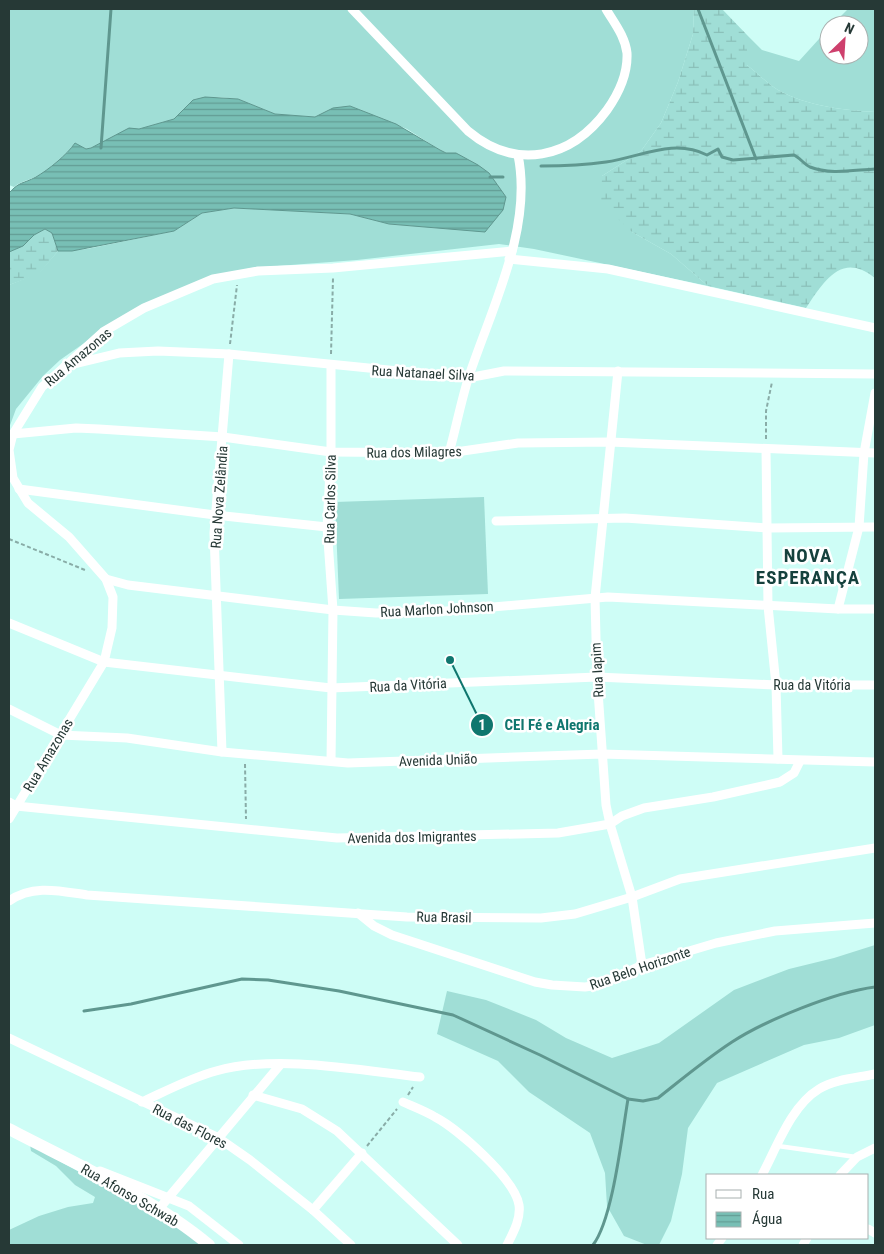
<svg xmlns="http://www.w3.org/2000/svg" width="884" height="1254" viewBox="0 0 884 1254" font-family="'Roboto Condensed',sans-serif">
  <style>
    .grass { fill: #a0ded6 }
    .wetland { fill: url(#wetland-marsh) }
    .water { fill: url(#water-rules); stroke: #5f978f }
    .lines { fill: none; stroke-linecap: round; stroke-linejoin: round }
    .stream { stroke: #5f978f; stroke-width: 3 }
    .path { stroke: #89aca7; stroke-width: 2; stroke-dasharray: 4 2.5; stroke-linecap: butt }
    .lane { stroke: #fff; stroke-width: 4.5 }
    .street { stroke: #fff; stroke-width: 9 }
    .secondary { stroke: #fff; stroke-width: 12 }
    .labels { text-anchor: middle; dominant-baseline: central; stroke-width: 5; stroke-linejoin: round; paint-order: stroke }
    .street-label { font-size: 14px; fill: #263936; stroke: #fff }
    .district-label { font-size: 19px; font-weight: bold; letter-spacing: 1px; fill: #15413d; stroke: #fff }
    .leader { fill: none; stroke: #0f766e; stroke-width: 2 }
    .callout-dot { fill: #0f766e; stroke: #fff; stroke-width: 2 }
    .mark-label { font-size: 15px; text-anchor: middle; font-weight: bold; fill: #fff }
    .callout-label { font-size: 15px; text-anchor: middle; font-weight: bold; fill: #0f766e; stroke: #fff; stroke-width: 5; stroke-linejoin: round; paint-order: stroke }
  </style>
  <defs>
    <pattern id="wetland-marsh" width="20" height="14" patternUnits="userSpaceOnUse" patternTransform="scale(1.25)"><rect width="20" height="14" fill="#a0ded6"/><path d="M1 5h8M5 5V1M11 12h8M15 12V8" fill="none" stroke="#8abfb8"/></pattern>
    <pattern id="water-rules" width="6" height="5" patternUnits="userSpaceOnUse" patternTransform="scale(1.25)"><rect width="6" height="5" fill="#78bfb5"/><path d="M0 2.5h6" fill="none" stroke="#629c94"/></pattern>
  </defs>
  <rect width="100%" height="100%" fill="#cefdf6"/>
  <g class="grass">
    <path d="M9,9H694L693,34L678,82L661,123L641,151L602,176L632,232L671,254L708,286L534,249L499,244L357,260L251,268L222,275L110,325L60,360L43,376L16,409L9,428V285L39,273L58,251L87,249L174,231L202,213L234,208L350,214L389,224L470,230L489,173L456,153H446L440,150L407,129L350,106L315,117L301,116L275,114L238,99L218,97L193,100L174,119L139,129H129L91,148L86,149L75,143C67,155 48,171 35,177C27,181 21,181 14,187L9,185Z"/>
    <path d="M848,9H875V112C843,110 807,106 778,90C767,83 757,73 747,65V35L762,50L799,61L829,28V55H859V25H832Z"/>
    <polygon points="484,497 488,594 339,599 335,502"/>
    <polygon points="875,945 875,1025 839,1038 804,1045 717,1083 688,1128 682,1174 671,1221 659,1245 647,1245 624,1236 607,1206 605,1173 590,1133 529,1092 498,1061 437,1034 447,991 486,1000 536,1020 566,1038 612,1058 659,1043 734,990 789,969 834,958"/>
    <polygon points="30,1145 169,1221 207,1245 9,1245 9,1230 39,1216 68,1207 93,1203 95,1197 75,1185 56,1166 31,1151"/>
  </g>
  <g class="wetland">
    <path d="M694,9H722L747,35V65C757,73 767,83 778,90C807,106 843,110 875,112V278C842,251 824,281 806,308L708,286L671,254L632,232L601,203L602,176L641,151L661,123L678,82L693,34Z"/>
    <polygon points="45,229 52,233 58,251 39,274 9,285 9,252 23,246 34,235"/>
  </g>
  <path class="water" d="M205,97L238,99L275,114L315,117L333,108L350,106L396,124L440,150L446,153H456L478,165L489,173L506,197L503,210L485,232L389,224L350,214L234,208L202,213L174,231L72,251H58L52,233L45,229L34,235L23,246L9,252V193C20,181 23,184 36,177C48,170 67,155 75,143L86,149L91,148L129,128L139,129L174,119L193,100Z"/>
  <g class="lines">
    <g class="stream">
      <polyline points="698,9 756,159"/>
      <polyline points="101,148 111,9"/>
      <path d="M541,166C563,166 585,165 606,162C641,157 673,138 707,155L718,149L722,157L733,160L794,155C800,158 804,164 810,167C830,175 854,170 875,169"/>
      <polyline points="490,177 503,177"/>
      <path d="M84,1011L131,1004L242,979L268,980L339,991L453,1015L540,1055L628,1099L643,1101L658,1098C682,1079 706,1059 732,1042C766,1020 835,992 875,987"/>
      <path d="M593,1245C613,1219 622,1134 628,1099"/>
    </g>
    <g class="path">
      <polyline points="230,344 237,285"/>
      <polyline points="331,354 333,278"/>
      <polyline points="766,439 766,411 772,382"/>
      <polyline points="9,539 85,570"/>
      <polyline points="245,764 246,819"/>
      <polyline points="408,1095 413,1087"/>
      <polyline points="367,1146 397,1109"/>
    </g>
    <polyline class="lane" points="778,1146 856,1157"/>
    <g class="street">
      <path d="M352,9L468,131C516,171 571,159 607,110C619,93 628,75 627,53C625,36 614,23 606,9"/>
      <polyline points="509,259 608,269 875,328"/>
      <polyline points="65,366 119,353 158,351 229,354 468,378 504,371 875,374"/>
      <polyline points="331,366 331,452 327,527 333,610 331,761"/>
      <polyline points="618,371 595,598 597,677 606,805 610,824 632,897 642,965"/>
      <polyline points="13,434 76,428 99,429 223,437 331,452 449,453 518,443 610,442 875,453"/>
      <polyline points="766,449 768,606 776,685 778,759"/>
      <path d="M449,453C456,428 461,401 469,376C492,307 533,228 518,155"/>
      <polyline points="19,489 215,515 327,527"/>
      <polyline points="496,521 625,518 768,528 875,527"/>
      <polyline points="106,579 128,585 333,610 376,613 435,612 608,597 838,609 875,609"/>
      <polyline points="838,609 859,527 864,453 875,393"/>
      <polyline points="9,623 104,662 331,688 597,677 776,685 875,685"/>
      <polyline points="9,709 61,735 127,738 222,752 348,763 602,754 875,762"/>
      <polyline points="222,752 214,533 229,354"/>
      <polyline points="9,802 16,806 337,838 558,833 610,824 622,816 644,808 713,797 780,782 794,773 800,761"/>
      <polyline points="9,819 104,662 112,628 113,597 106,579 69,537 28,503 13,478 9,450 13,434 42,387 103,332 144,308 213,279 258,271 333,268 512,251"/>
      <path d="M9,901C33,884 60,891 87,895L407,917L541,918L575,914L632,897L680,879L875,848"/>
      <polyline points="358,913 374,926 392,935 535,982 552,985 585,987 599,985 642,965 716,943 775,931 875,923"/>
      <polyline points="9,1038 217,1137 250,1160 313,1210 351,1245"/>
      <polyline points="253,1095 302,1109 337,1131 458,1245"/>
      <path d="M142,1102C166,1091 190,1078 216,1071C275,1054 359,1070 420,1077"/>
      <path d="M403,1102C414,1107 425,1111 435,1117C458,1129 515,1179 519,1205C521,1219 513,1233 507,1245"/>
      <polyline points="100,1171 189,1206 239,1245"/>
      <path d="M762,1175C777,1147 791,1106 819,1089C835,1079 857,1078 875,1074"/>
      <polyline points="840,1175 857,1157 875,1148"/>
      <polyline points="158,1210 280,1065"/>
      <polyline points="313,1210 362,1153"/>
      <polyline points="868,1229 875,1233"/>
      <polyline points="717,1245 722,1238"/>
      <polyline points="803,1245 807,1238"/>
    </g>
    <path class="secondary" d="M9,1129C74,1163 153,1198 209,1245"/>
  </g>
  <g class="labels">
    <g class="street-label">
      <text transform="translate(78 357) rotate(-40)">Rua Amazonas</text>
      <text transform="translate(423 373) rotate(3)">Rua Natanael Silva</text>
      <text transform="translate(414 452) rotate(-1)">Rua dos Milagres</text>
      <text transform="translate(219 497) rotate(-86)">Rua Nova Zelândia</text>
      <text transform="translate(330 499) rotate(-89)">Rua Carlos Silva</text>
      <text transform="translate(437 609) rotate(-3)">Rua Marlon Johnson</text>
      <text transform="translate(597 670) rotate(-93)">Rua Iapim</text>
      <text transform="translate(408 685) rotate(-3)">Rua da Vitória</text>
      <text x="812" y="685">Rua da Vitória</text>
      <text transform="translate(48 755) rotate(-59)">Rua Amazonas</text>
      <text transform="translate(438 760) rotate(-2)">Avenida União</text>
      <text transform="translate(412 837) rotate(-1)">Avenida dos Imigrantes</text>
      <text transform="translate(444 917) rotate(1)">Rua Brasil</text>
      <text transform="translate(640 968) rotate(-19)">Rua Belo Horizonte</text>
      <text transform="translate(190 1126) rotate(27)">Rua das Flores</text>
      <text transform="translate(130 1195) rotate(30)">Rua Afonso Schwab</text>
    </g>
    <g class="district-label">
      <text x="808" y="555">NOVA<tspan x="808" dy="22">ESPERANÇA</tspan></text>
    </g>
  </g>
  <path class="leader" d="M450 660L482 725"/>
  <g class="callout-dot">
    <circle cx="450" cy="660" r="5"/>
    <circle cx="482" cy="725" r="12"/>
  </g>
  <g class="mark-label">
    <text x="482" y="730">1</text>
  </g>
  <g class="callout-label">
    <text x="552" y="730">CEI Fé e Alegria</text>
  </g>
  <rect width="884" height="1254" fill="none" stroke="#263936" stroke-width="20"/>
  <rect x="706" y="1174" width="162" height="65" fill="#ffffff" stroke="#a8b0af"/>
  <rect x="716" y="1190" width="25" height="8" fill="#ffffff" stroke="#a8b0af"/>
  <text x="752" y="1199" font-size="15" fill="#263936">Rua</text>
  <rect x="716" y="1212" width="25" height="15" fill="url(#water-rules)" stroke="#a8b0af"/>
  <text x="752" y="1224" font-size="15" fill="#263936">Água</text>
  <g transform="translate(844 40) rotate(25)"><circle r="24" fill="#ffffff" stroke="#a8b0af"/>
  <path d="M0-4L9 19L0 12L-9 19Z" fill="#ce406d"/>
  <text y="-8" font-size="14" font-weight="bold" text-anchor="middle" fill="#263936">N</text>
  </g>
</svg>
